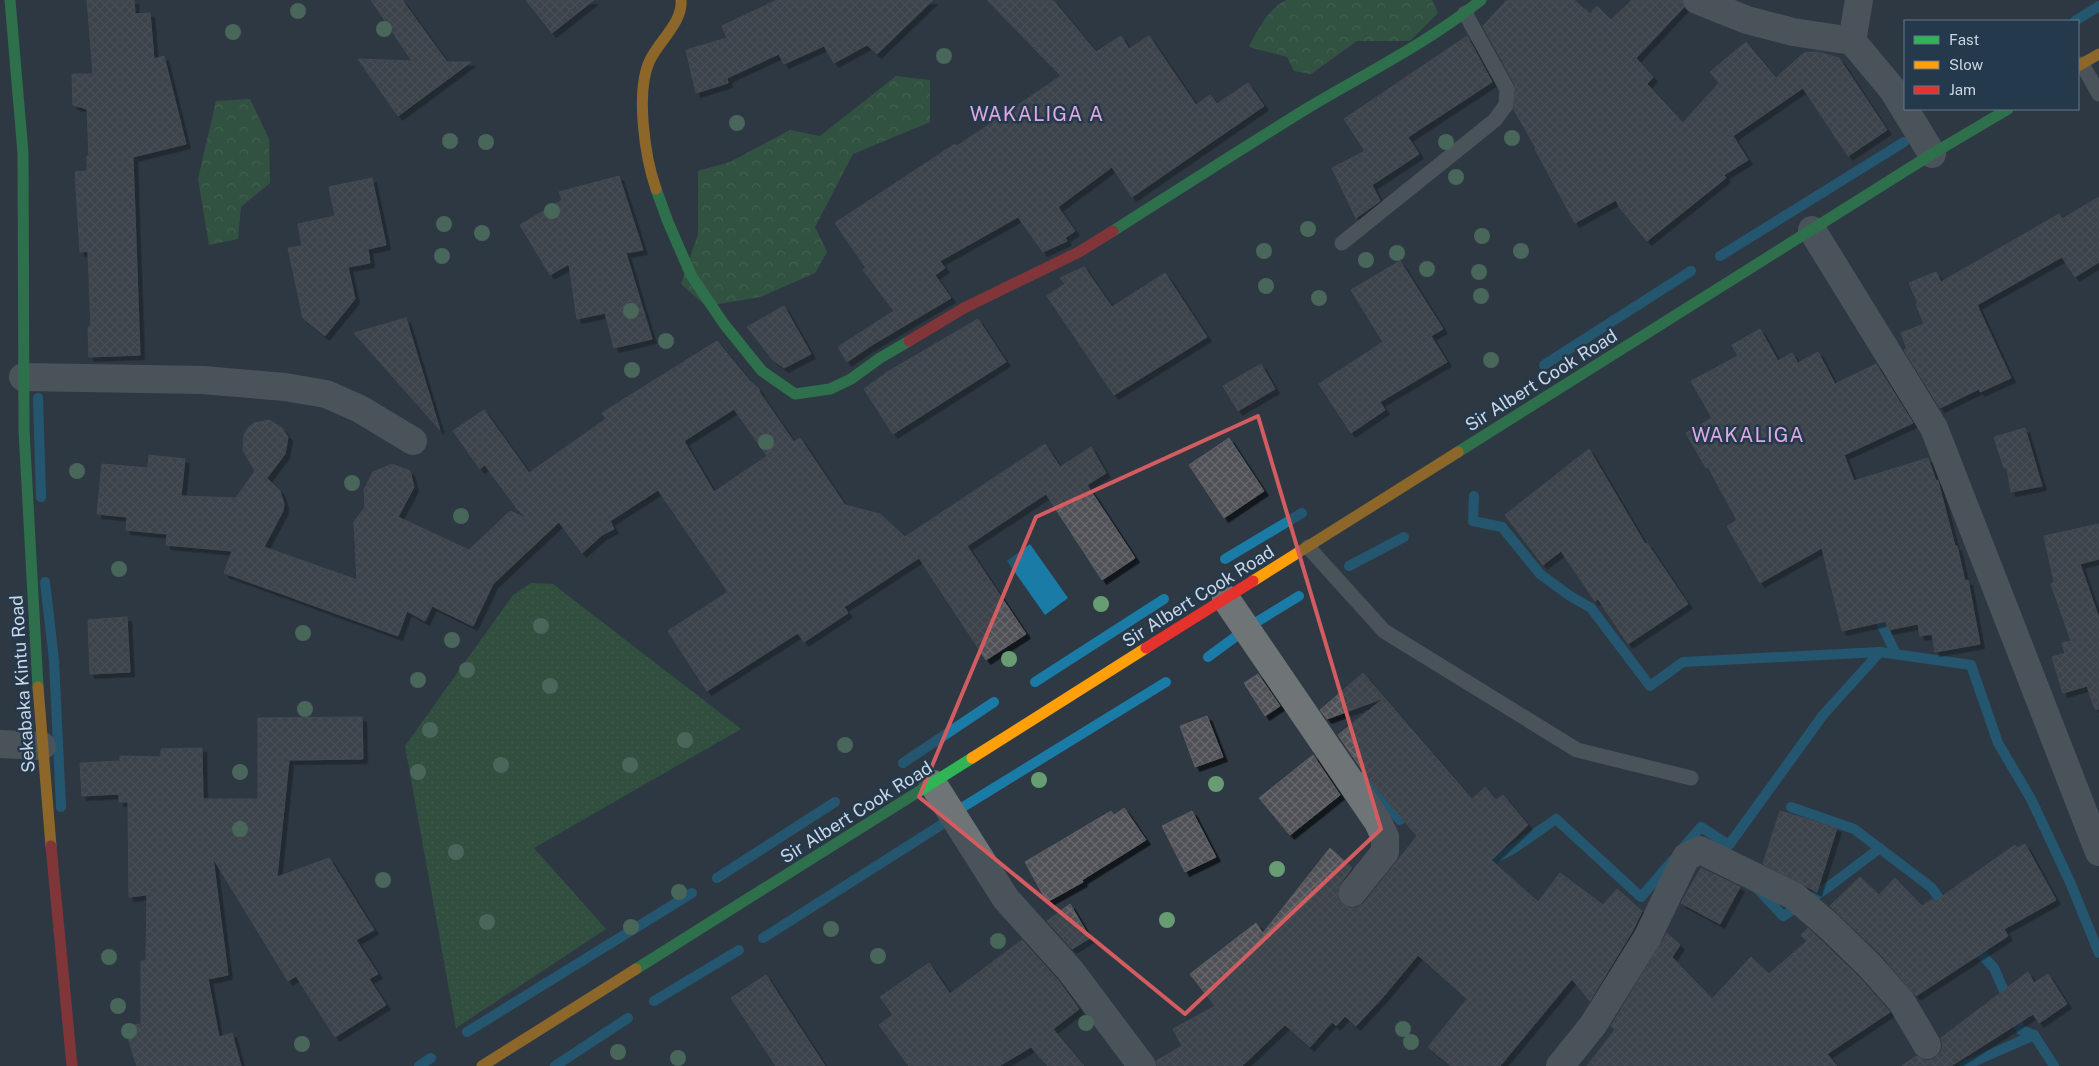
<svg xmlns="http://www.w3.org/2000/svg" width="2099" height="1066" viewBox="0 0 2099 1066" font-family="'Public Sans',sans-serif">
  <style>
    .forest { fill: url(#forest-crowns) }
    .garden { fill: url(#garden-dots) }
    .water { fill: #197ba6 }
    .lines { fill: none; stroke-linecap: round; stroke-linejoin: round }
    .stream { stroke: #197ba6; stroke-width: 10 }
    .building { fill: url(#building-cross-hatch); stroke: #5c5d62; fill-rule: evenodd; filter: url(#shadow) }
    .lane { stroke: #6f7477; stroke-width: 15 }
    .street { stroke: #6f7477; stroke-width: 28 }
    .fast { stroke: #30b455; stroke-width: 11 }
    .slow { stroke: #ff9f0a; stroke-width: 11 }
    .jam { stroke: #e5322d; stroke-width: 11 }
    .tree { fill: #689d73 }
    .marked { fill: none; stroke: #d35c60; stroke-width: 4; stroke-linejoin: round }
    .labels { text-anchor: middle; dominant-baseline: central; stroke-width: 5; stroke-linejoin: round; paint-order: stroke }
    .street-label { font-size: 18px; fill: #cbd7e4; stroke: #25394d }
    .quarter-label { font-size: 20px; letter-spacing: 1px; fill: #dea8e3; stroke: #25394d }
  </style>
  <defs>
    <pattern id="forest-crowns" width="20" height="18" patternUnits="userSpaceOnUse" patternTransform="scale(1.25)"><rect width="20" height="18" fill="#38723f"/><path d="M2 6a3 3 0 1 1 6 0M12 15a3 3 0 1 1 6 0" fill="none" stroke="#5d8c64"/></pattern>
    <pattern id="garden-dots" width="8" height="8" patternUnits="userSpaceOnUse" patternTransform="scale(1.25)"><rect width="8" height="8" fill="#366a3b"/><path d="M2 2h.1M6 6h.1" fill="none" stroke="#527f57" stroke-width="1.8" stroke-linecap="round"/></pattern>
    <pattern id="building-cross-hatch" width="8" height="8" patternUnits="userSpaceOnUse" patternTransform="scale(1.25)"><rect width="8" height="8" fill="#505156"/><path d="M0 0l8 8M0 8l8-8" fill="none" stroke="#68696e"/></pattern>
    <filter id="shadow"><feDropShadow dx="4.5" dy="4.5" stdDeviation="0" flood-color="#0009"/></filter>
  </defs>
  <rect width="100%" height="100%" fill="#2e3944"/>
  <g class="forest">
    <path d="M1287,0H1432L1438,13L1410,41H1357L1311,74L1294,71L1287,57L1249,47C1257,31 1270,6 1287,0Z"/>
    <polygon points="896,76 930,80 930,122 853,154 815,227 827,252 815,273 760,297 706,306 681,284 698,234 698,171 730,162 790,130 820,136"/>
    <polygon points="250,99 269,139 270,183 241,207 238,239 209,245 198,179 216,101"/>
  </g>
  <polygon class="garden" points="531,583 553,584 741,729 534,848 606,929 456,1028 405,746 513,595"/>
  <polygon class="water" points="1030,544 1068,598 1045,615 1007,561"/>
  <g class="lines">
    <g class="stream">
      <polyline points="2075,21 2099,6"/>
      <polyline points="1720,256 1904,142"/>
      <polyline points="1544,365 1691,271"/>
      <polyline points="38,398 41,497"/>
      <polyline points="1474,496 1473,521 1502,527 1540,574 1570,596 1591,608 1650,686 1683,662 1880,652 1971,665 1998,743 2031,799 2070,882 2099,953"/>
      <polyline points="1225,559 1302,513"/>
      <polyline points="1349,566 1404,537"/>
      <polyline points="45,582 54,660 61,807"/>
      <polyline points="1875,611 1896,654"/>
      <polyline points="1208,657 1250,626 1299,596"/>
      <polyline points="1035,682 1164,599"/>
      <polyline points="903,763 994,702"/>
      <polyline points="1362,777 1400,820 1412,810"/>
      <polyline points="963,807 1166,682"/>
      <polyline points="1791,807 1854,829 1932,888 1947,910"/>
      <polyline points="1682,849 1701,827 1729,845 1823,715 1880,652"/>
      <polyline points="1481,870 1491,860 1513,849 1556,819 1641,897 1673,860"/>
      <polyline points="717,878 835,802"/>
      <polyline points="1758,889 1783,916 1827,888 1880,848"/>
      <polyline points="763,938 941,825"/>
      <polyline points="1976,943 1980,953 1994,968 2021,1030 2034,1035 2054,1066"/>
      <polyline points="654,1001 739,950"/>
      <polyline points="467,1032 692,893"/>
      <polyline points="419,1066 431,1058"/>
      <polyline points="555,1066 628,1018"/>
      <polyline points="1964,1066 2034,1035"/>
    </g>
  </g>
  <g class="building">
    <polygon points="87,0 134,0 135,14 150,13 154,59 164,56 186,144 133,157 140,355 89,357 88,327 91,327 88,251 80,252 75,172 87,171 87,156 89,156 87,109 73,105 72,74 93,74"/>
    <polygon points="371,0 402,0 447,62 471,62 398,116 358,59 412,61"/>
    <polygon points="526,0 594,0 552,33"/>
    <polygon points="777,0 933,0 877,54 867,45 834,63 824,46 784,64 779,54 727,78 728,83 696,93 686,50 727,38 722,26"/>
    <polygon points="987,0 1053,0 1096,52 1121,36 1129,49 1149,36 1196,105 1210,95 1217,104 1248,83 1264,106 1132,197 1112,167 1058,207 1075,231 1065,238 1067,241 1043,252 1018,217 940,261 945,268 935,275 951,298 872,345 847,362 838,347 894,311 863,270 866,268 835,223 955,144 957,146 1061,76"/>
    <polygon points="1507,0 1574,0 1590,14 1597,6 1611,20 1632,0 1682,0 1684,7 1636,58 1653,77 1647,84 1683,123 1719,83 1710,72 1746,42 1776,78 1804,53 1818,52 1839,58 1887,130 1848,156 1803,88 1733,136 1748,160 1724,175 1726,178 1647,241 1620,208 1616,200 1575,223 1535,149 1536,148 1514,110 1515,85 1483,26"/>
    <polygon points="1467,36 1492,82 1408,137 1419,154 1372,185 1380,201 1356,218 1332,168 1365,151 1344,119"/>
    <polygon points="619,176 643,250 626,253 652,339 614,348 605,313 577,319 569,264 550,275 520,225 562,200 559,192"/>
    <polygon points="372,178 386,245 368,249 370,263 348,267 355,299 325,336 303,318 288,248 302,246 298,224 335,216 329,187"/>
    <polygon points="2099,197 2099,262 2075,277 2062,257 1977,305 2011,378 1980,392 1979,389 1940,408 1904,350 1907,349 1901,333 1924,324 1916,304 1918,303 1909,283 1936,272 1941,282 2059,214 2062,219"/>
    <polygon points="1400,261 1443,329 1431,336 1447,362 1380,402 1385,410 1351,433 1319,384 1383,342 1351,290"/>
    <polygon points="1084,267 1112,307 1165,273 1207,337 1114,395 1047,296 1065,284 1060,278"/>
    <polygon points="784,306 811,354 784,368 773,360 747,327"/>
    <polygon points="406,318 440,430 354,333"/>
    <polygon points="978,319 1006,362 893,434 864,389 889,371"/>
    <polygon points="1760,329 1778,361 1792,353 1798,363 1818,352 1835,384 1876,364 1913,423 1844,455 1854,481 1928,458 1936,481 1938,480 1939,485 1955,546 1957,546 1965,581 1968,580 1980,644 1935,652 1932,634 1920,636 1918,624 1888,630 1886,621 1842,631 1822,548 1760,583 1727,526 1737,520 1708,467 1706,468 1686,433 1712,418 1691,381 1738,356 1732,345"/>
    <path d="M717,341L750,381L759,389L760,393L794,442L800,438L845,505L880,514L905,537L1045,444L1060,467L1091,447L1106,473L1087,485L1135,558L1102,580L1046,494L967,546L1026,634L986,660L919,558L844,607L848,613L804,642L798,633L707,691L668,631L728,592L658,490L610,521L614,529L602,535L582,553L559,522L493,584L473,626L432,606L425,621L407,611L398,636L224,573L232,551L166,545L167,534L126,530L127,517L97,514L102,464L148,468L149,455L185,459L181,496L236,498L255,471L243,450L244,435L248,428L254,423L269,420L282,428L288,437L285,454L267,478L280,491L284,504L283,511L264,547L357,580L354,522L365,507L364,490L373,472L392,464L410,471L414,487L398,517L469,550L510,511L528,519L518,510L485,465L480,469L453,431L484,410L529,473L606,419L602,413ZM734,409L767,456L714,492L684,441Z"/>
    <polygon points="1261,364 1275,389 1238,411 1223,386"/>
    <polygon points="2025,428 2042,486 2011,492 2007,468 2004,468 1994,437"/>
    <polygon points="1229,438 1264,491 1224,518 1189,465"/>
    <polygon points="1589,449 1645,544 1647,543 1688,604 1628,644 1598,599 1595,601 1561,551 1543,565 1505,515"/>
    <polygon points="2099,524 2099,559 2080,564 2099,618 2099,709 2095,709 2087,686 2063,693 2052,657 2065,653 2062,643 2071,641 2051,584 2054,582 2044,536"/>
    <polygon points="127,617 130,672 90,674 88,620"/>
    <polygon points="1363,673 1472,799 1485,787 1496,800 1503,795 1528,825 1491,860 1538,902 1560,873 1603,905 1617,889 1642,911 1633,930 1590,1001 1572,979 1500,1066 1451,1066 1428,1047 1467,999 1418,955 1383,997 1356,1026 1345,1016 1336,1026 1332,1022 1310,1047 1285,1025 1242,1066 1157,1066 1156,1061 1182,1046 1173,1029 1215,1006 1190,974 1256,923 1263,933 1330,848 1352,868 1340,884 1337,891 1338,899 1343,905 1350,908 1357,908 1364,903 1417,836 1369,780 1338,735 1384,698 1327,719 1320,710"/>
    <polygon points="1258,674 1280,706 1265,716 1244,683"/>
    <polygon points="1207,716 1223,757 1195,767 1180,726"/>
    <polygon points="362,717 363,759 289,760 277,877 329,858 374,930 356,940 378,974 369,979 386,1005 335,1037 296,976 288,981 213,858 228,975 208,979 219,1037 232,1033 241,1066 137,1066 124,1026 141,1024 141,961 146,961 147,895 129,897 128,802 119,802 119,794 82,796 80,763 120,761 120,756 161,757 161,749 202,748 203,799 258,799 258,718"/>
    <polygon points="1313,755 1340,795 1290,835 1259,798"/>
    <polygon points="1124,808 1146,840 1082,880 1083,882 1047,902 1025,862 1111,811 1114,815"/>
    <polygon points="1192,811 1216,857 1185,872 1162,826"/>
    <polygon points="1780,811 1837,828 1817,892 1763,864"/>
    <polygon points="2025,844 2056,900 2004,929 2008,936 1916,996 1881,955 1830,906 1860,877 1879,895 1895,878 1922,906 1932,899 1934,902 2015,845 2017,848"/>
    <polygon points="1701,868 1740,887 1720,924 1681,903"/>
    <polygon points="1070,904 1090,938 1072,949 1047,921"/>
    <polygon points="1808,928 1859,977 1890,1012 1827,1054 1837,1066 1587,1066 1615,1030 1611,1026 1667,933 1680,945 1672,957 1712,999 1751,957 1769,974 1807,941 1801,935"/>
    <polygon points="1022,940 1058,980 1079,1009 1053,1029 1084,1066 1048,1066 1031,1047 999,1066 909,1066 879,1025 893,1015 880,997 929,963 950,994"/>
    <polygon points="2028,972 2034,983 2048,974 2067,1004 2039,1023 2033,1014 1951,1066 1902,1066 1916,1056 1927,1061 1935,1058 1941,1052 1943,1045 1941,1038"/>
    <polygon points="766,975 825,1066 776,1066 731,998"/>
  </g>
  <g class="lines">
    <g class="lane">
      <polyline points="2082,64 2099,94"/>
      <polyline points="1342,243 1495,120 1506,105 1507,89 1465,13"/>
      <polyline points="1308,547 1384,631 1577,750 1691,778"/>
    </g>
    <g class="street">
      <polyline points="1697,0 1747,20 1793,32 1852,41 1893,90 1932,154"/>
      <polyline points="1852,41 1859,0"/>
      <polyline points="1812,230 1934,428 2099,852"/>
      <polyline points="23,377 203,380 285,387 326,394 360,409 413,441"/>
      <polyline points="1226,599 1378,822 1385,837 1385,852 1352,893"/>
      <polyline points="0,744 42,746"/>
      <polyline points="933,784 1006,899 1070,970 1142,1066"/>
      <polyline points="1560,1066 1593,1025 1647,938 1686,857 1700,850 1794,896 1829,926 1870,966 1901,1001 1927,1045"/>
    </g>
    <g class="fast">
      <polyline points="10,0 23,153 24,430 38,687"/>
      <polyline points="656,189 668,222 691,275 724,324 762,371 795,394 830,389 851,379 880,358 909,341"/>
      <path d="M1113,231C1179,189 1244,147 1311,106C1368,72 1429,42 1481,0"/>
      <polyline points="1458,452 1932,154 2008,109"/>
      <polyline points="636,969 972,758"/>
    </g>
    <g class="slow">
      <polyline points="2078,66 2099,54"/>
      <path d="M656,189C645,157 635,91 650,60C659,41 683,22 681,0"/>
      <polyline points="1253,581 1458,452"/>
      <polyline points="38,687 51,846"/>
      <polyline points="972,758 1146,648"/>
      <polyline points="482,1066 636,969"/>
    </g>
    <g class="jam">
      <polyline points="909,341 964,308 1079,252 1113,231"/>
      <polyline points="1146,648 1253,581"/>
      <polyline points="51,846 72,1066"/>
    </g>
  </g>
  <g class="tree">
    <circle cx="298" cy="11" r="8"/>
    <circle cx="384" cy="29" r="8"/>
    <circle cx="233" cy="32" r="8"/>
    <circle cx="944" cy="56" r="8"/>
    <circle cx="737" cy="123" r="8"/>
    <circle cx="1512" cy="138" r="8"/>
    <circle cx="450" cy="141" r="8"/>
    <circle cx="486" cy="142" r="8"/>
    <circle cx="1446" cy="142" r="8"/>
    <circle cx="1456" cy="177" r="8"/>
    <circle cx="552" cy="211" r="8"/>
    <circle cx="444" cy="224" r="8"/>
    <circle cx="1308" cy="229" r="8"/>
    <circle cx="482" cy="233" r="8"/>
    <circle cx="1482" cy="236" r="8"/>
    <circle cx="1264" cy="251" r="8"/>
    <circle cx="1521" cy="251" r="8"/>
    <circle cx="1397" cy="253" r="8"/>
    <circle cx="442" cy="256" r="8"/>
    <circle cx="1366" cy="260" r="8"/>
    <circle cx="1427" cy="269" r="8"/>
    <circle cx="1479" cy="272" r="8"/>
    <circle cx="1266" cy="286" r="8"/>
    <circle cx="1481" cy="296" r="8"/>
    <circle cx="1319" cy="298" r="8"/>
    <circle cx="631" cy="311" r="8"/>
    <circle cx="666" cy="341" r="8"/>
    <circle cx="1491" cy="360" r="8"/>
    <circle cx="632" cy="370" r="8"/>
    <circle cx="766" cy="442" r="8"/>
    <circle cx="77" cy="471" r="8"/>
    <circle cx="352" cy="483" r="8"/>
    <circle cx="461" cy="516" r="8"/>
    <circle cx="119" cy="569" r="8"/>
    <circle cx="1101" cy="604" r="8"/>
    <circle cx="541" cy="626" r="8"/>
    <circle cx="303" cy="633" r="8"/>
    <circle cx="452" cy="640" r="8"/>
    <circle cx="1009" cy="659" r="8"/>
    <circle cx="467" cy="670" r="8"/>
    <circle cx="418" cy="680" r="8"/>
    <circle cx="550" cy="686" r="8"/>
    <circle cx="305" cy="709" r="8"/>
    <circle cx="430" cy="730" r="8"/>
    <circle cx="685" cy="740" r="8"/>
    <circle cx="845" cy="745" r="8"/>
    <circle cx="501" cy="765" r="8"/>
    <circle cx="630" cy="765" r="8"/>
    <circle cx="240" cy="772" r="8"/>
    <circle cx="418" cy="772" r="8"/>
    <circle cx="1039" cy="780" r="8"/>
    <circle cx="1216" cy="784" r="8"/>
    <circle cx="240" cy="829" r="8"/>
    <circle cx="456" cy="852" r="8"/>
    <circle cx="1277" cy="869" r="8"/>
    <circle cx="383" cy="880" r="8"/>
    <circle cx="679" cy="892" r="8"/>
    <circle cx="1167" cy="920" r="8"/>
    <circle cx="487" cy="922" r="8"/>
    <circle cx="631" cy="927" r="8"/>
    <circle cx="831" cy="929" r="8"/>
    <circle cx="998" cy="941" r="8"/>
    <circle cx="878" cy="956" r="8"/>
    <circle cx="109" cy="957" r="8"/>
    <circle cx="118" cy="1006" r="8"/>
    <circle cx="1086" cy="1023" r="8"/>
    <circle cx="1403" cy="1029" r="8"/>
    <circle cx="129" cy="1031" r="8"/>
    <circle cx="1411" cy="1042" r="8"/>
    <circle cx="302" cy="1044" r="8"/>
    <circle cx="618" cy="1052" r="8"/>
    <circle cx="678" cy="1058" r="8"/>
  </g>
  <path d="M0 0H2099V1066H0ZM1258,416L1381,829L1185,1014L919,797L1036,517Z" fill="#2e3944" fill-opacity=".55" fill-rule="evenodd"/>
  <path class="marked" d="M1258,416L1381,829L1185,1014L919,797L1036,517Z"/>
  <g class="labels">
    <g class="street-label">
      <text transform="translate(1541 380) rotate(-32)">Sir Albert Cook Road</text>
      <text transform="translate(1198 596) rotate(-32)">Sir Albert Cook Road</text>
      <text transform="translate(22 684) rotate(-94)">Sekabaka Kintu Road</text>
      <text transform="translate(856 812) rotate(-32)">Sir Albert Cook Road</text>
    </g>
    <g class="quarter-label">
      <text x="1037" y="114">WAKALIGA A</text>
      <text x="1748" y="435">WAKALIGA</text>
    </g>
  </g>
  <rect x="1904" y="20" width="175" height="90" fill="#25394d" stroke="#677889"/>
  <rect x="1914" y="36" width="25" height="8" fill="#30b455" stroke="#677889"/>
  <text x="1949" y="45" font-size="15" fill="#cbd7e4">Fast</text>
  <rect x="1914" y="61" width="25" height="8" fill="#ff9f0a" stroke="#677889"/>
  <text x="1949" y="70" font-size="15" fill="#cbd7e4">Slow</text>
  <rect x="1914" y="86" width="25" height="8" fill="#e5322d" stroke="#677889"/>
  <text x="1949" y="95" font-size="15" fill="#cbd7e4">Jam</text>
</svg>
